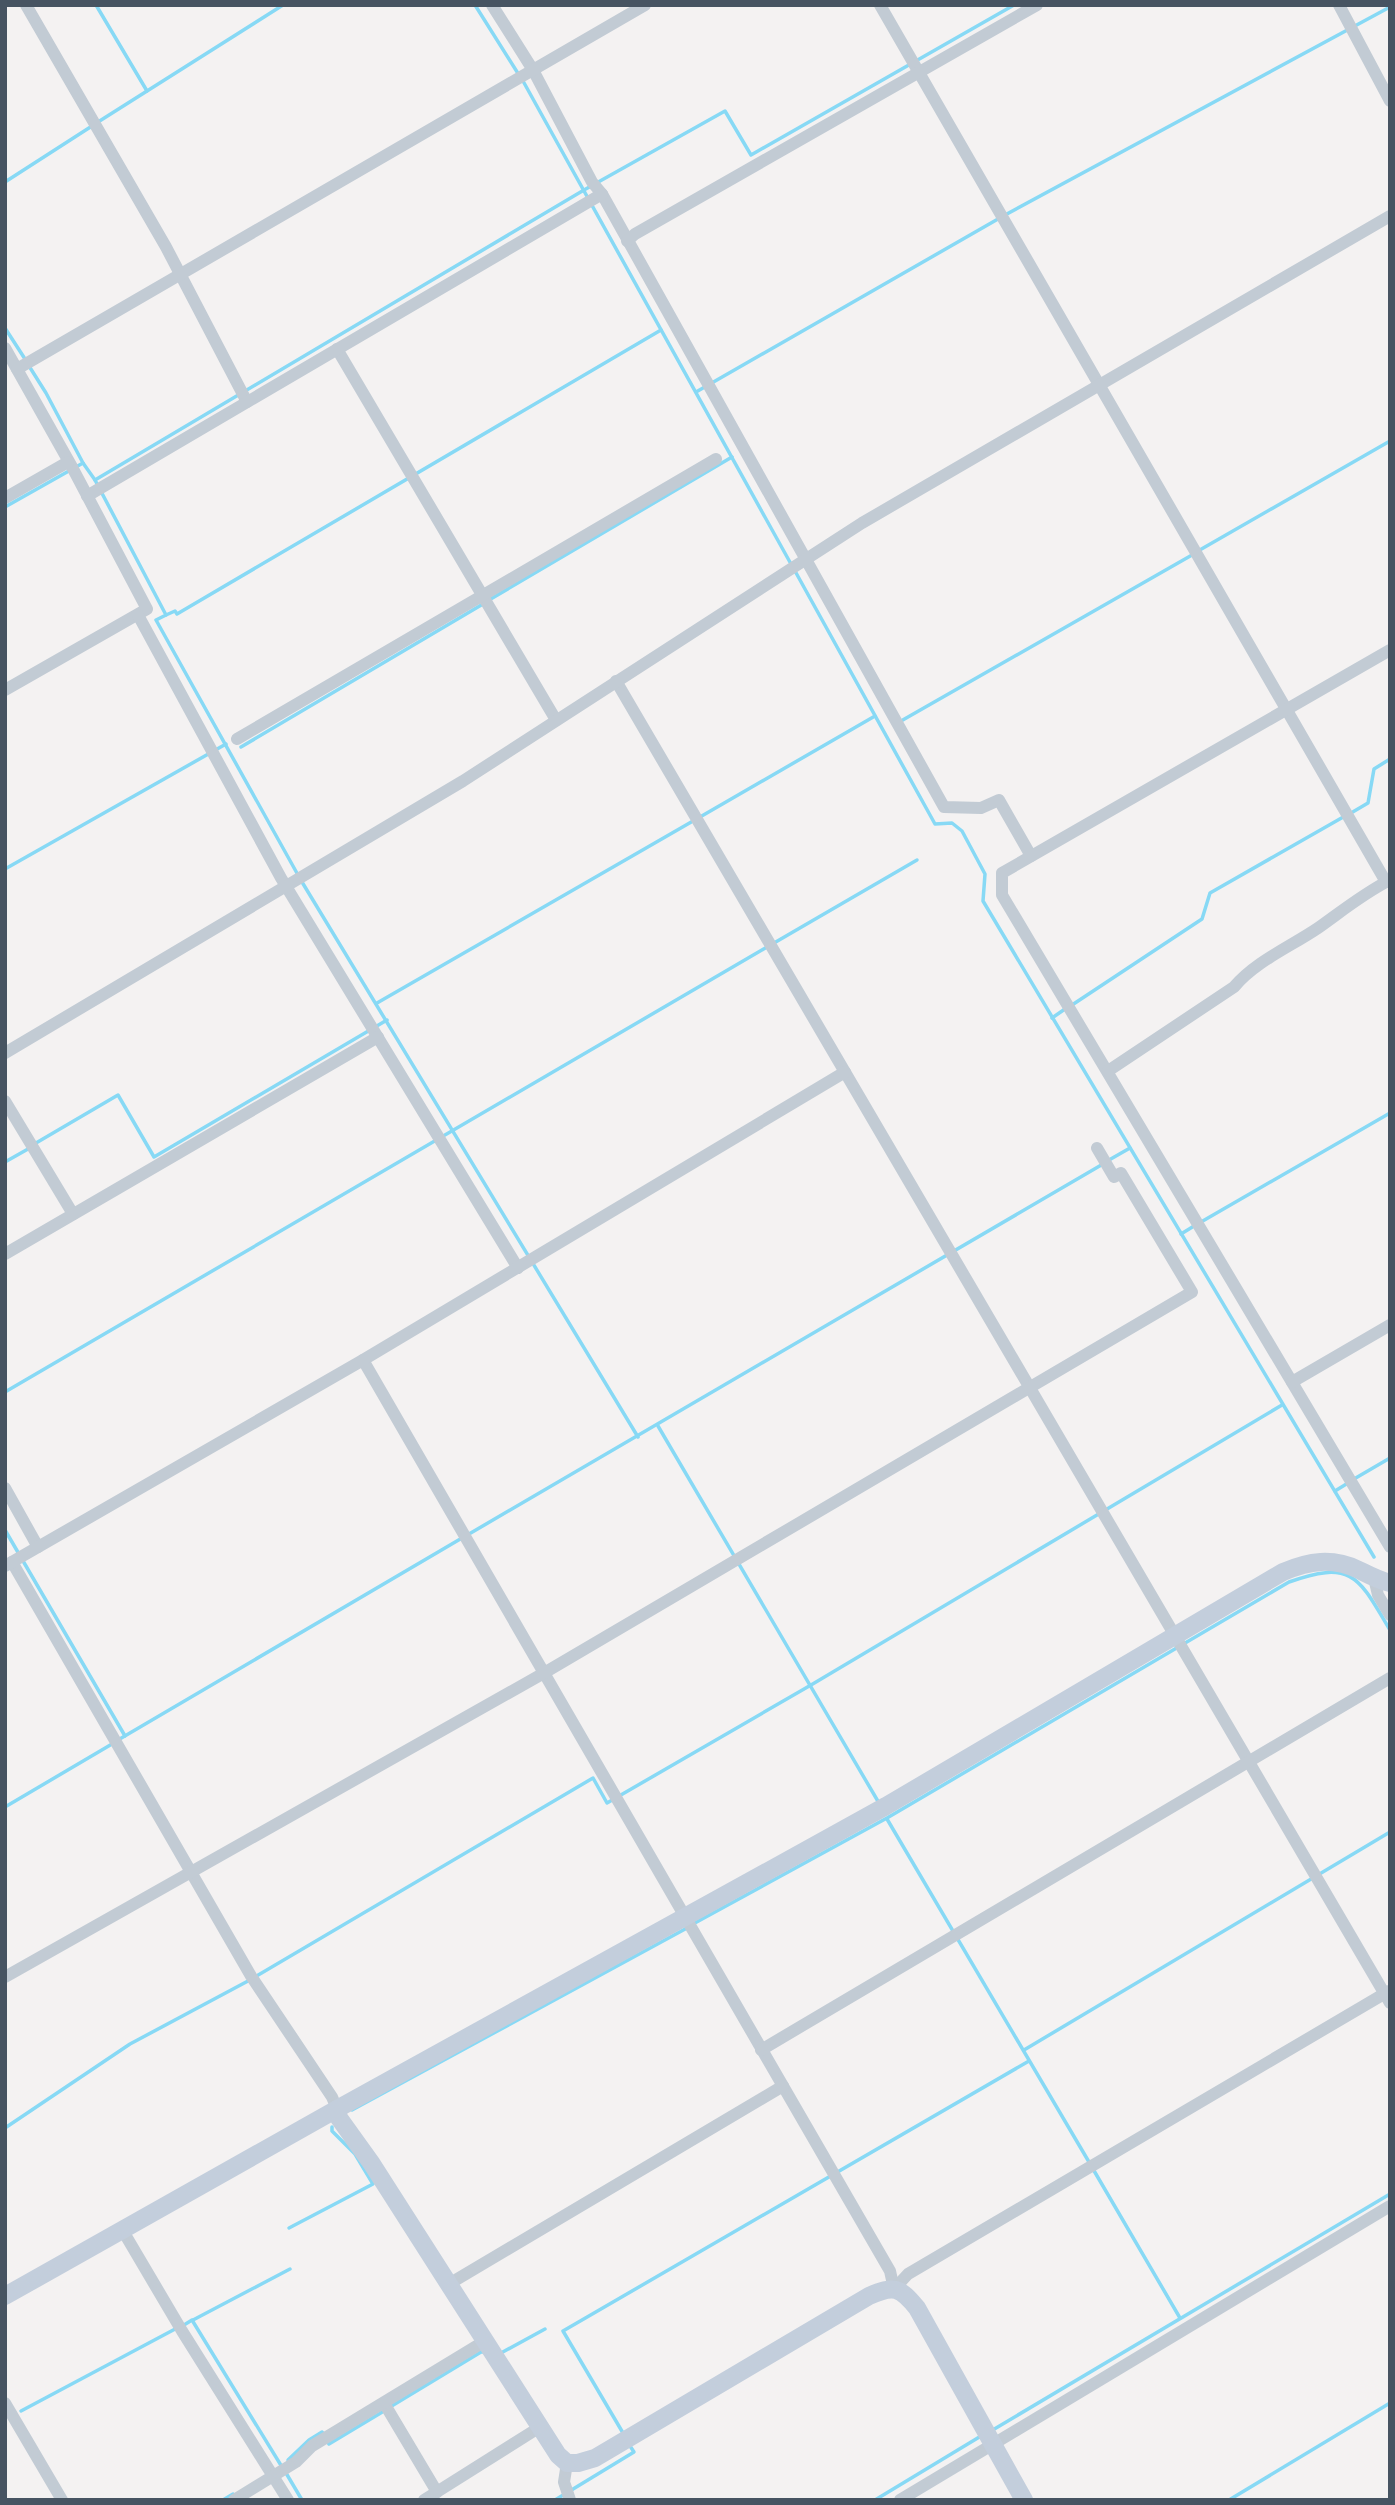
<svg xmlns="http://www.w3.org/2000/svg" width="1395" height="2505" viewBox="0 0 1395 2505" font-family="Rubik,sans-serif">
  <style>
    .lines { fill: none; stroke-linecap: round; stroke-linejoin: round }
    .stream { stroke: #87d9f5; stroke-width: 3.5 }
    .street { stroke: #c2cbd4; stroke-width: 12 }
    .secondary { stroke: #c3cedc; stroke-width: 18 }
  </style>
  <rect width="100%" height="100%" fill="#f4f2f2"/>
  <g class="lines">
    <g class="stream">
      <polyline points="96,5 147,91"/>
      <polyline points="475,5 519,75"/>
      <polyline points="523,81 791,564"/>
      <polyline points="98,122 283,5"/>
      <polyline points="5,182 92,126"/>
      <polyline points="1005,215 1390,7"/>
      <polyline points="5,328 25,359"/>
      <polyline points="29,366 46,393 83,463 95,480 166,615 156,620 298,875"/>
      <polyline points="696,392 998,219"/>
      <polyline points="95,480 584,190 725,111 751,155 1014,5"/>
      <polyline points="5,507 83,463"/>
      <polyline points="1198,551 1390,441"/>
      <polyline points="795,571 935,824 952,823 962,831 985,874 983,901 1374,1557"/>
      <polyline points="489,600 732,457"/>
      <polyline points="166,615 175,611 177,614 661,330"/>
      <polyline points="901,721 1192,555"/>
      <polyline points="241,747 483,604"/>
      <polyline points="1351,813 1368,803 1374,769 1390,759"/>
      <polyline points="700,817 875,716"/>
      <polyline points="5,869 226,744"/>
      <polyline points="302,882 638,1437"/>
      <polyline points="774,943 917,860"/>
      <polyline points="377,1003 693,821"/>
      <polyline points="1072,1005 1202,919 1210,893 1345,816"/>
      <polyline points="1052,1018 1065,1009"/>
      <polyline points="36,1143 118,1095 154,1157 387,1020"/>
      <polyline points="1109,1160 1130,1148"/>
      <polyline points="5,1162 28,1149"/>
      <polyline points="1201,1222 1390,1113"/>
      <polyline points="1181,1234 1194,1226"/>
      <polyline points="5,1392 767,947"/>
      <polyline points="658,1426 879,1803"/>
      <polyline points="1354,1479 1390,1458"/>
      <polyline points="1335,1491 1348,1483"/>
      <polyline points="5,1530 125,1736"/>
      <polyline points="469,1534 1103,1164"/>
      <polyline points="118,1740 462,1538"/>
      <polyline points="5,1807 112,1744"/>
      <polyline points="887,1819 1089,2162"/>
      <path d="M693,1924L887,1818L1289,1582C1353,1559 1359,1578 1390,1630"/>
      <polyline points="1024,2050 1390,1832"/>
      <polyline points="352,2110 687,1928"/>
      <polyline points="5,2128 130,2044 248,1981 593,1778 607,1803 811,1685 1282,1405"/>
      <polyline points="1093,2169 1180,2318"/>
      <polyline points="289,2228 373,2184 355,2154 332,2131 332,2127"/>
      <polyline points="193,2320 290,2269"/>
      <polyline points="184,2325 192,2320 282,2467"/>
      <polyline points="501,2353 545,2329"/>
      <polyline points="390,2407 481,2352 486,2352"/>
      <polyline points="21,2411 177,2328"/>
      <polyline points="991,2431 1390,2194"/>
      <polyline points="623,2433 563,2331 1029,2061"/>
      <polyline points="288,2460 309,2440 322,2432 329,2444 384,2411"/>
      <polyline points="286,2473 302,2500"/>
      <polyline points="50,2500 51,2500"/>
      <polyline points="223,2500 233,2494"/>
      <polyline points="555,2500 634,2452 628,2443"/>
      <polyline points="875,2500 981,2436"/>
      <polyline points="1229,2500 1390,2403"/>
    </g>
    <g class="street">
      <polyline points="26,5 166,247 247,402"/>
      <polyline points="492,5 533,70 592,182 602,194 944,807 981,808 999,800 1031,856"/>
      <polyline points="880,5 1386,882"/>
      <polyline points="1339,5 1390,101"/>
      <polyline points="627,241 635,234 1037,5"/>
      <polyline points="5,348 72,467 147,609 5,690"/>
      <polyline points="337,349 556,720"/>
      <polyline points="17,369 645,5"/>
      <polyline points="87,496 602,194"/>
      <polyline points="5,498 68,462"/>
      <polyline points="138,615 281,878 518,1268"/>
      <polyline points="1390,650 1002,873 1002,895 1390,1547"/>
      <polyline points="616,681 1390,2003"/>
      <polyline points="237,739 716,459"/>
      <polyline points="5,1053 463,781 862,523 1390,216"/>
      <path d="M1108,1071L1234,987C1256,961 1290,947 1318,928C1342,911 1364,893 1390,880"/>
      <polyline points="5,1101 73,1214"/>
      <polyline points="5,1254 378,1037"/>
      <polyline points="363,1360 890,2271 894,2289"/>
      <polyline points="1292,1382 1390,1325"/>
      <polyline points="5,1488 38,1547"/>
      <polyline points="12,1562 251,1976 332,2097 337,2109"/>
      <polyline points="5,1566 363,1360 845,1072"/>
      <polyline points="1374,1578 1378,1595 1390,1615"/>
      <polyline points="5,1977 544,1673 1192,1292 1121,1173 1114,1177 1097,1148"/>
      <polyline points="761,2050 1390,1678"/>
      <polyline points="123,2231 182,2331 288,2500"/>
      <polyline points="449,2284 783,2086"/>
      <polyline points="894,2289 908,2274 1389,1991"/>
      <polyline points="5,2403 62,2500"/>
      <polyline points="384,2403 437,2492"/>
      <polyline points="567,2463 564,2482 570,2500"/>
      <polyline points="234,2500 296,2462 312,2446 485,2341"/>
      <polyline points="424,2500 540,2427"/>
      <polyline points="900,2500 1390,2206"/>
    </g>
    <g class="secondary">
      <path d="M337,2109L339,2118L372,2164L558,2455L567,2463H578L595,2458L869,2296C894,2285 900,2287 917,2308L1024,2500"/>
      <path d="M5,2296L337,2109L886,1806L1283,1572C1309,1561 1332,1557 1359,1570C1369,1575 1378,1580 1390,1583"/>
    </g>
  </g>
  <rect width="1395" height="2505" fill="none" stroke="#475462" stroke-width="14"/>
</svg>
